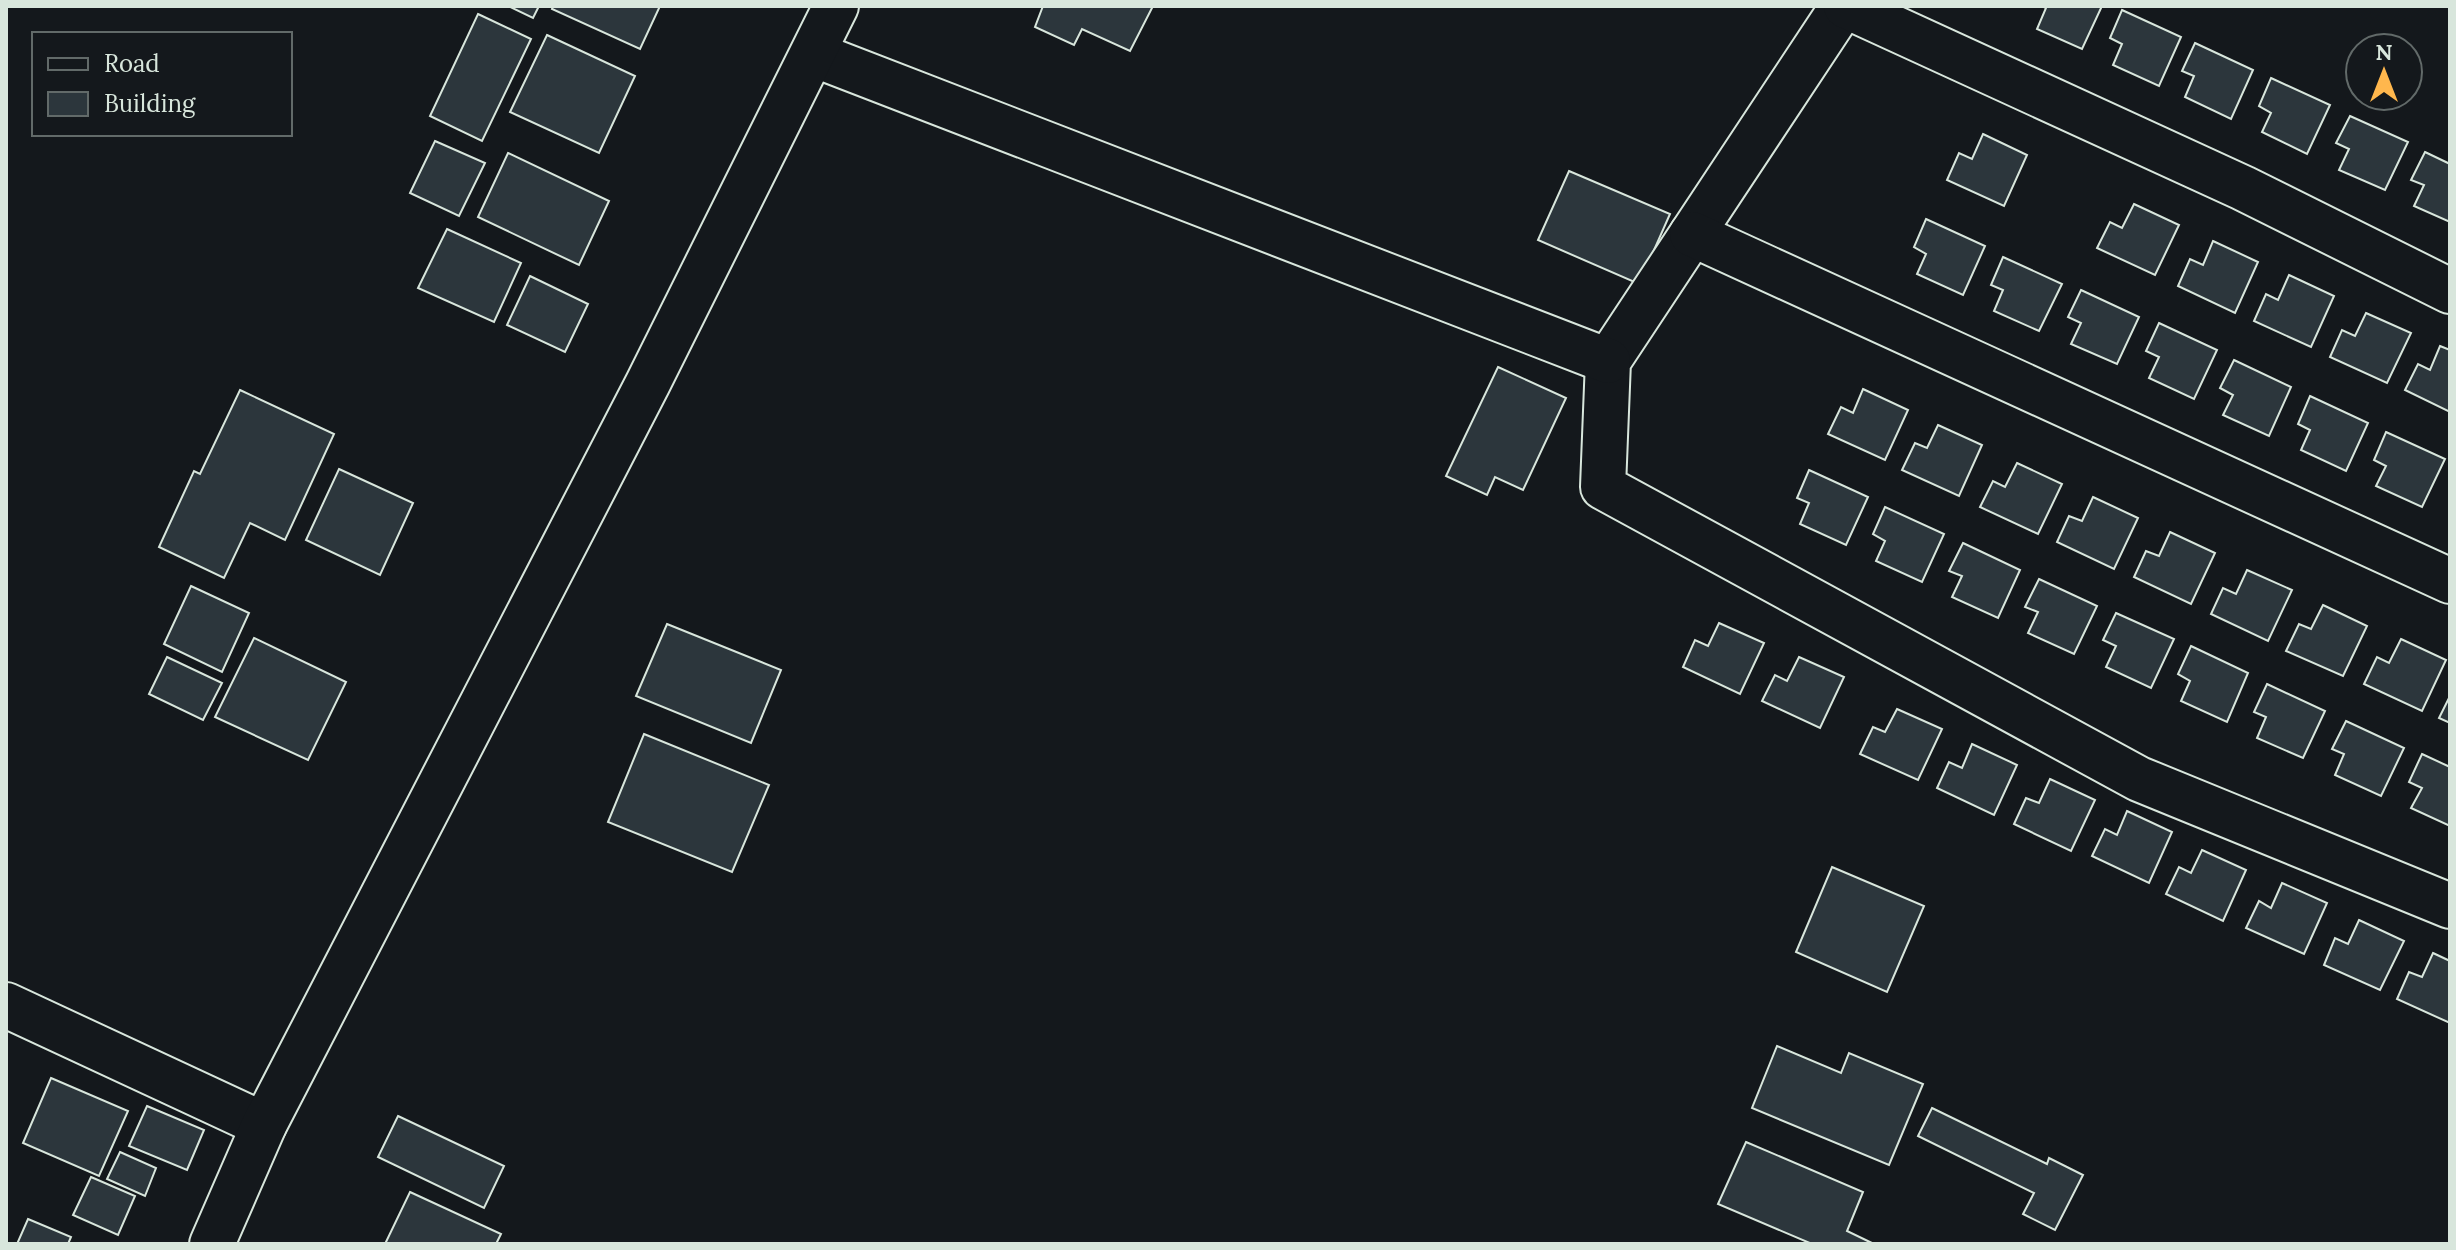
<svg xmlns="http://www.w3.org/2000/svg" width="2456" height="1250" viewBox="0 0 2456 1250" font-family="Lora,serif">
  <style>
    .building { fill: #2c363c; stroke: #d8e6dc; stroke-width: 2 }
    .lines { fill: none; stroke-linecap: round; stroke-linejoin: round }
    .minor-casing { stroke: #d8e6dc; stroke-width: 48 }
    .minor { stroke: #14181c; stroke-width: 44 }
  </style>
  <rect width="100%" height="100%" fill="#14181c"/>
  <g class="building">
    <polygon points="508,6 539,6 533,18"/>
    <polygon points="553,6 660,6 640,49 552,9"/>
    <polygon points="1043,6 1153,6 1130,51 1082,29 1074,45 1035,27"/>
    <polygon points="2042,6 2102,6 2082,49 2037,29 2046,8"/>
    <polygon points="2122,10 2181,37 2159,86 2113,65 2122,44 2110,38"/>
    <polygon points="478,14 531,39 482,141 430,116"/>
    <polygon points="547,35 635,76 599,153 510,112"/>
    <polygon points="2195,43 2253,70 2231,119 2185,97 2194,76 2182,71"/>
    <polygon points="2271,78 2330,105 2307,154 2262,132 2271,113 2259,106"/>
    <polygon points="2350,116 2408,142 2385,190 2339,170 2349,149 2336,143"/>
    <polygon points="1983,134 2027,155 2004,206 1947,180 1959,153 1972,159"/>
    <polygon points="435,141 485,163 459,216 410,193"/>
    <polygon points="2425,152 2450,164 2450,222 2414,206 2424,185 2411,180"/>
    <polygon points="508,153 609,201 579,265 478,217"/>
    <polygon points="1569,171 1670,214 1639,284 1538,240"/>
    <polygon points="2134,204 2179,225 2155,275 2097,248 2110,222 2122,228"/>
    <polygon points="1926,219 1985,246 1963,295 1917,274 1926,254 1914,247"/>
    <polygon points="447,229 521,263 494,322 418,288"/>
    <polygon points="2213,241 2258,262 2235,313 2178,286 2190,259 2203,265"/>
    <polygon points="2003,257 2062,284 2039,331 1994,311 2003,290 1991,285"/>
    <polygon points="2289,275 2334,296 2311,347 2254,321 2266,294 2278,300"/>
    <polygon points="530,276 588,304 565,352 507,325"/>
    <polygon points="2081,290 2139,317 2117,364 2071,344 2081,323 2068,317"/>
    <polygon points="2366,313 2411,333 2387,383 2330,357 2342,330 2355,336"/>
    <polygon points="2159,323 2217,350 2194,399 2149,378 2159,357 2146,351"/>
    <polygon points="2440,346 2450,350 2450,412 2405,390 2418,364 2430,370"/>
    <polygon points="2234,360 2291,387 2269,436 2223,415 2233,395 2220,388"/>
    <polygon points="1498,367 1566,398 1523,490 1495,477 1487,495 1446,476"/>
    <polygon points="1863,389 1908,410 1885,460 1828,434 1841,407 1853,413"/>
    <polygon points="240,390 334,434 285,540 250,523 224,578 159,547 194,471 200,474"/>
    <polygon points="2310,396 2368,423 2346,471 2301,450 2310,430 2298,424"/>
    <polygon points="1938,425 1982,445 1959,496 1902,470 1915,443 1927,448"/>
    <polygon points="2386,432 2445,459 2422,507 2376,486 2386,466 2374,460"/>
    <polygon points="2017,463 2062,484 2038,534 1980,507 1993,481 2005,487"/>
    <polygon points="339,469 413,503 380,575 306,540"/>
    <polygon points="1809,470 1868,497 1846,545 1800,524 1809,503 1797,498"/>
    <polygon points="2093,497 2138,518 2114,569 2057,542 2069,516 2082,521"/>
    <polygon points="1885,507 1944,534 1922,582 1876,561 1885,541 1873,534"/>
    <polygon points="2170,532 2215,553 2191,604 2134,577 2146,551 2159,556"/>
    <polygon points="1963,543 2020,570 1998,618 1952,597 1962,576 1949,571"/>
    <polygon points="2247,570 2292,590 2268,641 2211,614 2223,588 2236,594"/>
    <polygon points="2039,579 2097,606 2074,654 2028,633 2038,612 2025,607"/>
    <polygon points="191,586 249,613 222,672 164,644"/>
    <polygon points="2323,605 2367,626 2343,676 2286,651 2299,624 2311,629"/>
    <polygon points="2116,613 2174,639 2151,688 2106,667 2116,646 2103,640"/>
    <polygon points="1719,623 1764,643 1740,694 1683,667 1695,640 1708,646"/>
    <polygon points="667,624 781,670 751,743 636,696"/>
    <polygon points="254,638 346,682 308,760 215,717"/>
    <polygon points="2401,639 2446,660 2422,711 2364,684 2377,657 2389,663"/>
    <polygon points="2191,646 2248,673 2227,722 2181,701 2190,681 2178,674"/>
    <polygon points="167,657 222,683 203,720 149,694"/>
    <polygon points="1799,657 1844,677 1820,728 1762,701 1775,675 1787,681"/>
    <polygon points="2267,684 2325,711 2303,758 2257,738 2266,717 2254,712"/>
    <polygon points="2450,696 2450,723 2439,718"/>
    <polygon points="1897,709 1942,729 1918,780 1860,754 1873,727 1885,732"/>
    <polygon points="2346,721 2404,748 2381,796 2335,775 2344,754 2332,749"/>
    <polygon points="644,734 769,785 732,872 608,822"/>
    <polygon points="1972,744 2017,765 1994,815 1937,788 1949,762 1962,768"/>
    <polygon points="2422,754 2450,767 2450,826 2411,808 2422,788 2409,782"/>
    <polygon points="2050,779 2095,800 2071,851 2014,824 2026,798 2039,803"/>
    <polygon points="2127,811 2172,832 2149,883 2092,856 2105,829 2117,835"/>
    <polygon points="2202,850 2246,870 2223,921 2166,894 2179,867 2191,873"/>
    <polygon points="1832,867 1924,906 1887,992 1796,952"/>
    <polygon points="2282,883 2327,903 2304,954 2246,928 2259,901 2271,908"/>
    <polygon points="2359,920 2404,941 2380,990 2324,965 2335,938 2348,944"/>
    <polygon points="2433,953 2450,961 2450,1023 2397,999 2409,972 2422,977"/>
    <polygon points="1777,1046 1841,1073 1849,1053 1923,1084 1889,1165 1752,1108"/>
    <polygon points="51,1078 128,1111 99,1176 23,1143"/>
    <polygon points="147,1106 204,1130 187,1170 129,1146"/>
    <polygon points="1932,1108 2047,1164 2049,1158 2083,1175 2055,1230 2023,1214 2034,1193 1918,1136"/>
    <polygon points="398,1116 504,1166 484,1208 378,1157"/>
    <polygon points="1746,1142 1863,1192 1847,1231 1874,1244 1812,1244 1718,1204"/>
    <polygon points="120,1152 156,1168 145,1196 107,1179"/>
    <polygon points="91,1177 135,1196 118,1235 73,1215"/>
    <polygon points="410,1192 501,1234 496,1244 385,1244"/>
    <polygon points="28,1219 71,1237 68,1244 17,1244"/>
  </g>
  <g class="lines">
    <defs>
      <g id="minor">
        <polyline points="1843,6 1608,361 1603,487 2139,779 2450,906"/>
        <polyline points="1846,6 2243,188 2450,291"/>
        <polyline points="813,54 1608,361"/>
        <polyline points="1692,234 2450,581"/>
        <polyline points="6,1005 264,1125"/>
        <polyline points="212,1244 264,1125 648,383 836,6"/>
      </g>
    </defs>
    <use href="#minor" class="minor-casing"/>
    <use href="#minor" class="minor"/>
  </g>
  <rect width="2456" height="1250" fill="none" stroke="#d8e6dc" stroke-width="16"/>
  <rect x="32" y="32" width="260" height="104" fill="#14181c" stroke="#626a69" stroke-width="2"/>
  <rect x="48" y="58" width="40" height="12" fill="#14181c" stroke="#626a69" stroke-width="2"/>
  <text x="104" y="72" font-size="24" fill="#d8e6dc">Road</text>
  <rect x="48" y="92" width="40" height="24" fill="#2c363c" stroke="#626a69" stroke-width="2"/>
  <text x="104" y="112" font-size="24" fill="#d8e6dc">Building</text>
  <g transform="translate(2384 72)"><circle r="38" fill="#14181c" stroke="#626a69" stroke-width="2"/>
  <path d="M0-6L14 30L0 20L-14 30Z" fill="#ffb74d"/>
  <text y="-12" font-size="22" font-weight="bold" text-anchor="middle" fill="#d8e6dc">N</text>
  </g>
</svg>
